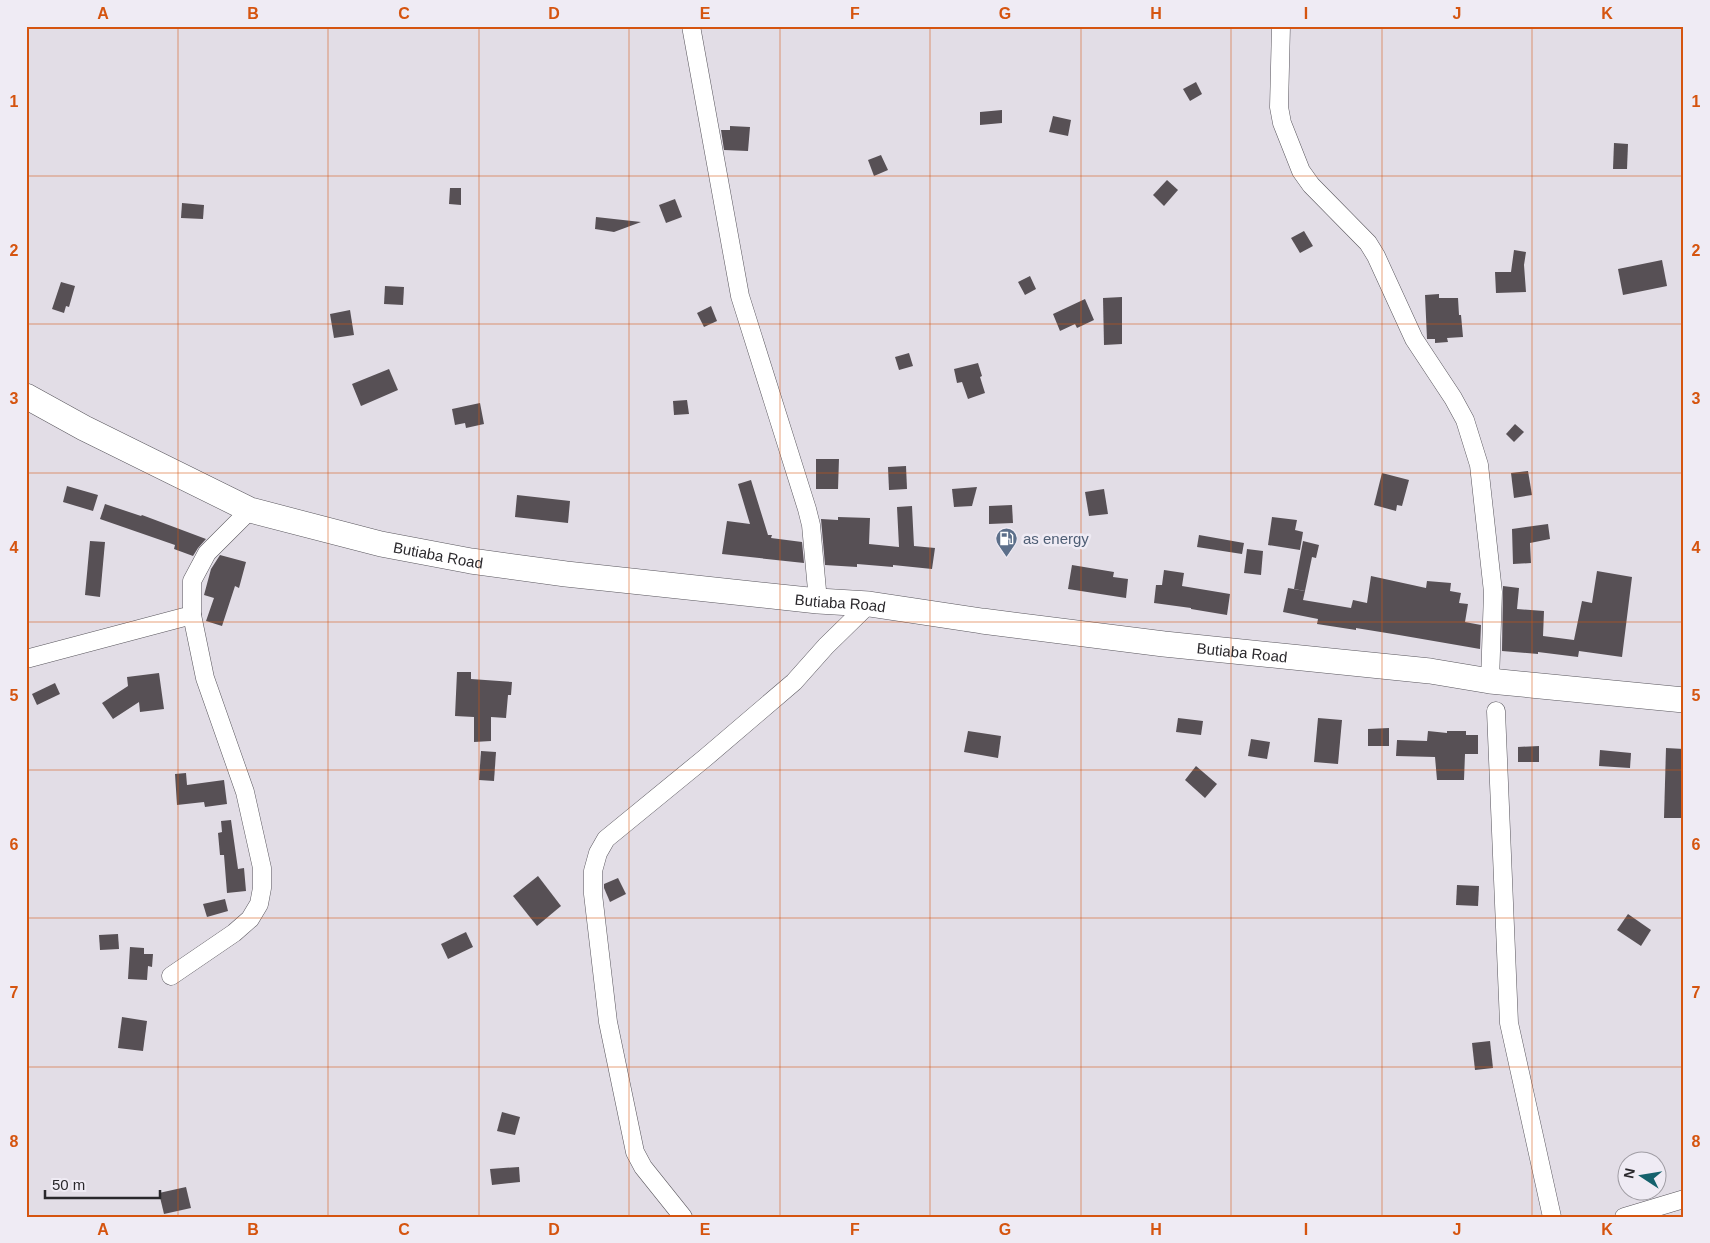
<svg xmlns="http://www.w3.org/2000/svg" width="1710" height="1243" viewBox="0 0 1710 1243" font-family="Arial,sans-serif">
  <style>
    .building { fill: #575055 }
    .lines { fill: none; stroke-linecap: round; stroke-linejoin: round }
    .minor-casing { stroke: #59565d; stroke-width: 19 }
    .secondary-casing { stroke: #59565d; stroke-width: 26 }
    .minor { stroke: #fff; stroke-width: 18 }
    .secondary { stroke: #fff; stroke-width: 25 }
    .grid { fill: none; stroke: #d5540f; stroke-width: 1; stroke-opacity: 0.55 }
    .labels { text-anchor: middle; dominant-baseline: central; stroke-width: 5; stroke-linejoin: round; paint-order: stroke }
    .service-label { font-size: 15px; fill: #4e5e75; stroke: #efebf4; text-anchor: start }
    .street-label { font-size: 15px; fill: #2a282c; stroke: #efebf4 }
    .neatline { fill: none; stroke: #d5540f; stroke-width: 2 }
    .grid-label { font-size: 16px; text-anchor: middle; font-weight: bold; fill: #d5540f }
  </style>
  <rect width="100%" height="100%" fill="#e2dde6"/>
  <g class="building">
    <polygon points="1196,82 1202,94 1190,101 1183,89"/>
    <polygon points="1002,110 1002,123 980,125 980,112"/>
    <polygon points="1053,116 1071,120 1068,136 1049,132"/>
    <polygon points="730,126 750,127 748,151 724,150 721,130 730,130"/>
    <polygon points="1614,143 1628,144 1627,169 1613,169"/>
    <polygon points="881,155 888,170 874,176 868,160"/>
    <polygon points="1167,180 1178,190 1164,206 1153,195"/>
    <polygon points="450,188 461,188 461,205 449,204"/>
    <polygon points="675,199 682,217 666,223 659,205"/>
    <polygon points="182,203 204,205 203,219 181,218"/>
    <polygon points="596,217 641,222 614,232 595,229"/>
    <polygon points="1304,231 1313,246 1300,253 1291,238"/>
    <polygon points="1514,250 1526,252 1524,265 1526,292 1496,293 1495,272 1511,272"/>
    <polygon points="1662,260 1667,286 1623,295 1618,269"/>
    <polygon points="1030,276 1036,289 1025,295 1018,282"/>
    <polygon points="61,282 75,286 69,307 66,306 64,313 52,309"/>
    <polygon points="385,286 404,287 403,305 384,304"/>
    <polygon points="1439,294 1439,298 1458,298 1459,315 1461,315 1463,337 1447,338 1448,342 1435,343 1435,339 1427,339 1425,295"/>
    <polygon points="1122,297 1122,344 1104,345 1103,298"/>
    <polygon points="1085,299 1094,320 1077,328 1075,324 1060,331 1053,314"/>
    <polygon points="711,306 717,321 704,327 697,313"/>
    <polygon points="350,310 354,335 334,338 330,314"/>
    <polygon points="909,353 913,366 899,370 895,357"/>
    <polygon points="978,363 982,376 980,377 985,393 968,399 962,382 957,383 954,369"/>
    <polygon points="389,369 398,390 361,406 352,384"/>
    <polygon points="687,400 689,414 674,415 673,401"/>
    <polygon points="480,403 484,424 466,428 465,423 455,425 452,409"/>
    <polygon points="1515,424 1524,432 1514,442 1506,434"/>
    <polygon points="816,459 839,459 838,489 816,489"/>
    <polygon points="906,466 907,489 889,490 888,467"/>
    <polygon points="1528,471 1532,495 1514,498 1511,473"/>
    <polygon points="1382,473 1409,480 1402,506 1397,505 1396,511 1374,505"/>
    <polygon points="751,480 768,535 772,535 771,538 802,542 804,563 722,554 727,521 750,524 738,484"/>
    <polygon points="67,486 98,495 93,511 63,502"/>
    <polygon points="977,487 972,506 954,507 952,489"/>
    <polygon points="1104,489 1108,514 1089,516 1085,492"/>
    <polygon points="517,495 570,501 568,523 515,517"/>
    <polygon points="105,504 141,516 142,515 206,539 198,548 193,556 174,549 175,545 100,519"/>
    <polygon points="1012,505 1013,523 989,524 989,506"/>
    <polygon points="912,506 914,546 935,548 932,569 893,565 893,567 857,564 857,567 825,565 821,519 838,520 838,517 870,518 869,544 899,547 897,507"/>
    <polygon points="1272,517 1297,520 1295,530 1303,532 1300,550 1268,545"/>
    <polygon points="1548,524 1550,539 1530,543 1531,563 1513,564 1512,529"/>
    <polygon points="1199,535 1244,543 1242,554 1197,547"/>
    <polygon points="90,541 105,542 100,597 85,595"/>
    <polygon points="1303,541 1319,545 1316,558 1312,557 1305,591 1294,589"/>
    <polygon points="1247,549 1263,551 1261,575 1244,573"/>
    <polygon points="220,555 246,562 239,588 235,586 222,626 206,621 214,598 204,595 211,569"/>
    <polygon points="1072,565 1114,572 1113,577 1128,579 1126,598 1068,589"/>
    <polygon points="1164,570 1184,573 1182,586 1230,594 1227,615 1191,609 1191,608 1154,603 1156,585 1162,585"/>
    <polygon points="1597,571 1632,577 1622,657 1579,651 1578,657 1538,652 1538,654 1502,651 1503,586 1519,588 1517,609 1544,611 1543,636 1574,640 1582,601 1592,603"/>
    <polygon points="1371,576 1426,588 1427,581 1451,583 1450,591 1461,593 1459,603 1468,604 1465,622 1481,625 1480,649 1399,635 1356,628 1356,630 1317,624 1318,619 1283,612 1288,588 1305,591 1303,600 1351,608 1353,600 1367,603"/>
    <polygon points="457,672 471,672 471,679 512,682 511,695 508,695 506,718 491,717 491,741 474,742 474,717 455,716"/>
    <polygon points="159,673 164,709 140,712 139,702 113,719 102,703 128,686 127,677"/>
    <polygon points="55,683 60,694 37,705 32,694"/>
    <polygon points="1178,718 1203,721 1201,735 1176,732"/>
    <polygon points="1318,718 1342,720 1338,764 1314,762"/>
    <polygon points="1389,728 1389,746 1368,746 1368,729"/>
    <polygon points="968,731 1001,736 998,758 964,752"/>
    <polygon points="1428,731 1447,733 1447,731 1466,731 1466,735 1478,735 1478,754 1465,754 1464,780 1437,780 1435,757 1396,756 1397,740 1427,741"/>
    <polygon points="1251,739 1270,742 1267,759 1248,756"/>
    <polygon points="1539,746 1539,762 1518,762 1518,747"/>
    <polygon points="1666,748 1684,749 1684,818 1664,818"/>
    <polygon points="1600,750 1631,753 1630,768 1599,766"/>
    <polygon points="481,751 496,752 494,781 479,780"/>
    <polygon points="1196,766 1217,784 1205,798 1185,780"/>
    <polygon points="186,773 187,785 224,780 227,804 205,807 204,802 177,805 175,774"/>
    <polygon points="231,820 238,869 244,868 246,891 227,893 224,855 220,855 218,833 222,832 221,821"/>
    <polygon points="538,876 561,906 537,926 513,896"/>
    <polygon points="618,878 626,894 610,902 604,888 604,884"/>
    <polygon points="1457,885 1479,886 1478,906 1456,905"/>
    <polygon points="225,899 228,911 207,917 203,904"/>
    <polygon points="1628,914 1651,930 1641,946 1617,930"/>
    <polygon points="466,932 473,947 448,959 441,944"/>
    <polygon points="118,934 119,949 100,950 99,935"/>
    <polygon points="130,947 144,948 144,954 153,954 152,967 148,966 147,980 128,979"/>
    <polygon points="122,1017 147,1021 143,1051 118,1048"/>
    <polygon points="1490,1041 1493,1068 1475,1070 1472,1043"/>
    <polygon points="502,1112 520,1117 515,1135 497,1131"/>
    <polygon points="519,1167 520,1182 492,1185 490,1169"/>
    <polygon points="186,1187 191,1208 164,1214 159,1193"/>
  </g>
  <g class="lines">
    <defs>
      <g id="minor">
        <polyline points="691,26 740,296 807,509 811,525 818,601"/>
        <polyline points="1281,26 1279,107 1282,123 1301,171 1311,185 1368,243 1376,256 1414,339 1453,398 1465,420 1479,465 1493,592 1490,681"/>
        <polyline points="26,659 192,615 192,581 207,553 250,510"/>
        <polyline points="1496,711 1509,1023 1552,1217"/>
        <polyline points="171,976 234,933 250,919 259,904 262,888 262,868 245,792 205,678 192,615"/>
        <polyline points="683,1217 643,1167 635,1152 608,1022 593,894 593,871 598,853 606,839 705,758 794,682 826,646 869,604"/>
        <polyline points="1624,1217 1684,1199"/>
      </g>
      <g id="secondary">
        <path id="s1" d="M26,396L84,428L250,510L381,544L471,561L566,574L818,601L869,604L982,621L1164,644L1430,671L1490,681L1684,700"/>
      </g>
    </defs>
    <use href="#minor" class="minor-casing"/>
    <use href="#secondary" class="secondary-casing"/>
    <use href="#minor" class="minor"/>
    <use href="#secondary" class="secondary"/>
  </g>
  <path class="grid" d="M178,26V1217M328,26V1217M479,26V1217M629,26V1217M780,26V1217M930,26V1217M1081,26V1217M1231,26V1217M1382,26V1217M1532,26V1217M26,176H1684M26,324H1684M26,473H1684M26,622H1684M26,770H1684M26,918H1684M26,1067H1684"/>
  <defs>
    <symbol id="fuel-pin" viewBox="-11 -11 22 30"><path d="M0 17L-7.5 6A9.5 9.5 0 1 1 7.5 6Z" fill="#5c6f8a" stroke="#efebf4"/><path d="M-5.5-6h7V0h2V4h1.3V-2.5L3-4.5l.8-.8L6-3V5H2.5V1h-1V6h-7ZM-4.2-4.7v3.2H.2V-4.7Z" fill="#fff"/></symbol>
  </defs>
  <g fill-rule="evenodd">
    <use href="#fuel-pin" x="994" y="526" width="25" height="34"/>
  </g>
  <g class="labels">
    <g class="service-label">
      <text x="1023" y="538">as energy</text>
    </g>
    <g class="street-label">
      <text stroke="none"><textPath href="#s1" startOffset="445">Butiaba Road</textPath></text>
      <text stroke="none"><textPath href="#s1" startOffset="850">Butiaba Road</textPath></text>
      <text stroke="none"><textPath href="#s1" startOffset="1255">Butiaba Road</textPath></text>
    </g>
  </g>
  <rect width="1710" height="1243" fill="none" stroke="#efebf4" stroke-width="55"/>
  <g transform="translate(1642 1176) rotate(282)"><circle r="24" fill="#efebf4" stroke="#a09da4"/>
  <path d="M0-4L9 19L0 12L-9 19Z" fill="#14616c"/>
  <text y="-8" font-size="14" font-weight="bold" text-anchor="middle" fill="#2a282c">N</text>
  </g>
  <path d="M45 1190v8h115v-8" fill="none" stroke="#2a282c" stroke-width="2.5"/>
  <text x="52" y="1190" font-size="15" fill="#2a282c" stroke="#efebf4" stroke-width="4" paint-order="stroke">50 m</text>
  <rect x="28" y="28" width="1654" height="1188" class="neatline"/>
  <g class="grid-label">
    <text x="103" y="19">A</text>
    <text x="253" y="19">B</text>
    <text x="404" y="19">C</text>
    <text x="554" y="19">D</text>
    <text x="705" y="19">E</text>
    <text x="855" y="19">F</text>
    <text x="1005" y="19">G</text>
    <text x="1156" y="19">H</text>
    <text x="1306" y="19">I</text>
    <text x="1457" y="19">J</text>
    <text x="1607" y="19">K</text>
    <text x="14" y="107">1</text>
    <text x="1696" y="107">1</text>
    <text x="14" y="256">2</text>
    <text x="1696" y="256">2</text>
    <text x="14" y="404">3</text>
    <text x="1696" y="404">3</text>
    <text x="14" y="553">4</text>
    <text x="1696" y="553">4</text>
    <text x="14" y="701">5</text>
    <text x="1696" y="701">5</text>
    <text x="14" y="850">6</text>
    <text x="1696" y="850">6</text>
    <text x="14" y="998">7</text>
    <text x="1696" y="998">7</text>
    <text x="14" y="1147">8</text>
    <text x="1696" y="1147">8</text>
    <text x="103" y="1235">A</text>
    <text x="253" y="1235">B</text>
    <text x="404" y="1235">C</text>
    <text x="554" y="1235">D</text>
    <text x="705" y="1235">E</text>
    <text x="855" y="1235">F</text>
    <text x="1005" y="1235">G</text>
    <text x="1156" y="1235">H</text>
    <text x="1306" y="1235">I</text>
    <text x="1457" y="1235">J</text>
    <text x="1607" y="1235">K</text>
  </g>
</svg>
